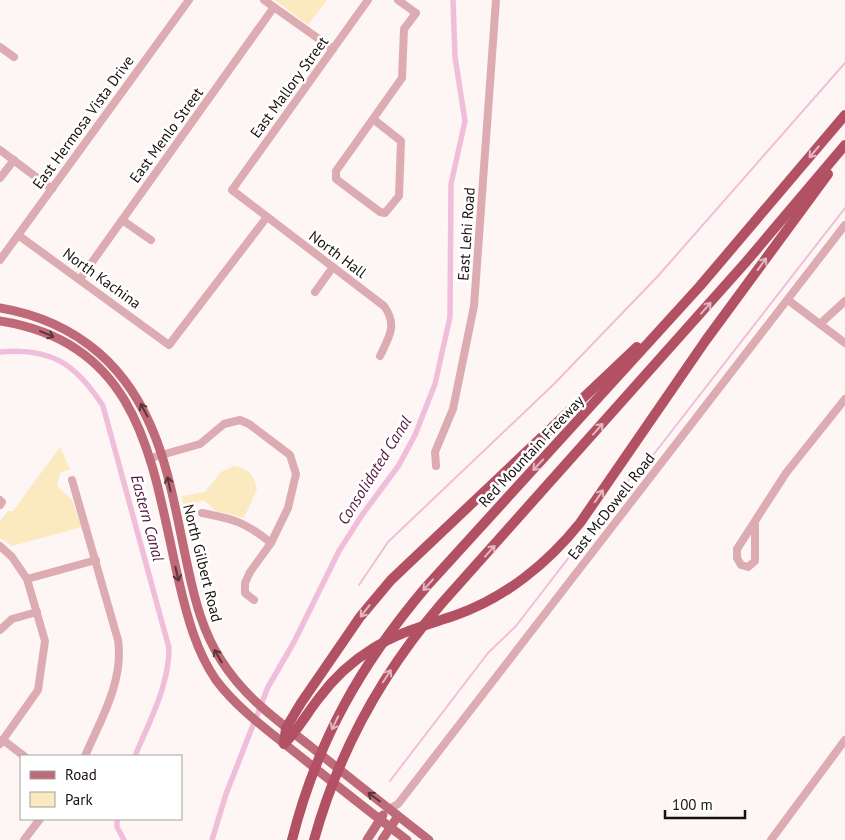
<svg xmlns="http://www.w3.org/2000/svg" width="845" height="840" viewBox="0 0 845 840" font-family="'PT Sans',sans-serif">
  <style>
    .green { fill: #fbe9bf }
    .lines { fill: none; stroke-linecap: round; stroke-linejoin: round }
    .stream { stroke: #f0beda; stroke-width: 2 }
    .canal { stroke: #f0beda; stroke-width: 5.5 }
    .minor { stroke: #ddacb3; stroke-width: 8 }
    .major { stroke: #bf6a79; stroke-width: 9 }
    .highway { stroke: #b35164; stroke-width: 10 }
    .oneway { stroke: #e1b9c1 }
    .oneway2 { stroke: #5b3539 }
    .labels { text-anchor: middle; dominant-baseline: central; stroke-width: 5; stroke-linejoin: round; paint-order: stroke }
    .street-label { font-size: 15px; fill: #18110f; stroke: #fff }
    .water-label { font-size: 16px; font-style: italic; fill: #541b40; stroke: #fff }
  </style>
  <rect width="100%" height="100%" fill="#fef6f4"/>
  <g class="green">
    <polygon points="275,0 327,0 308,25"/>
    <polygon points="60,447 70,469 60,473 57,486 72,500 82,527 12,546 0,538 0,521 8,511 13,511"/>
    <path d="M233,466C248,468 254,474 257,489L244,518L216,511L204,500L184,507L182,496L205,492L221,472Z"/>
  </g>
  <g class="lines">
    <g class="stream">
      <polyline points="359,585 388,542 554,384 658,276 845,63"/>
      <polyline points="390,781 488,653 516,626 630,478 650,459 845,208"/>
    </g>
    <g class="canal">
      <path d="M0,352C51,347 76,364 103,406L169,648C169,686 149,722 135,756"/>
      <polyline points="117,819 117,827 124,840"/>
      <polyline points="212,840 226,794 268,687 294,642 339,551 362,515 399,465 415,435 435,384 450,317 451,184 465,121 455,57 453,0"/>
    </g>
    <g class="minor">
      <polyline points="264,0 333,49"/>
      <path d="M368,0L232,190L384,306C398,325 389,337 380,356"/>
      <polyline points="0,47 14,57"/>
      <polyline points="373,119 401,141 399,196 385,213 380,212 336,179 336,171 402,78 404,29 416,13 398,0"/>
      <polyline points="0,150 52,189"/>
      <polyline points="0,178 14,160"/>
      <polyline points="122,220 151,240"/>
      <polyline points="18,235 169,345 267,217"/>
      <polyline points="0,260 189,0"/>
      <polyline points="80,279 274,7"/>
      <polyline points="315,292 333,267"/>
      <polyline points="788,300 845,343"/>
      <polyline points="820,324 845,301"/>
      <polyline points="151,458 200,444 224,424 240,420 249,424 290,455 296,474 288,508 271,543 250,572 245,583 245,593 254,600"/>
      <polyline points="436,466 435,452 453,409 474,306 496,0"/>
      <path d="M72,480L118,640C124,681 101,719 85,756"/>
      <polyline points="0,500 2,502 0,505"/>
      <path d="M202,513C234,519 245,522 271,543"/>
      <polyline points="755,522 755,561 748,567 741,565 737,558 737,549 786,473 845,399"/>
      <polyline points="0,546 12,557 27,579 45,641 38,690 0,744"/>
      <polyline points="27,579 96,560"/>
      <polyline points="0,630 12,619 37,612"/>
      <polyline points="3,740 24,756"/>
      <polyline points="389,809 398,804 845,225"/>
      <polyline points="24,840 40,819"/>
      <polyline points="771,840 845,740"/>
    </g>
    <g class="major">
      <path d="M0,308C36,314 71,329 99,353C162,408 171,491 188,568C195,601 203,632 221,660C244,697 277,720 310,746C350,778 389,809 429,840"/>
      <path d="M0,321C144,344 152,466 179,582C187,616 196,651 216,680C236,707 266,729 291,749C330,780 368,811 407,840"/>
      <polyline points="367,840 383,815"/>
      <polyline points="382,840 398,816"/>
    </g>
    <g class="highway">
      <path d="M284,744C298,730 307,713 319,698C333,679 351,662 372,649C398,632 427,625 456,615C505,598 548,563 580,523L706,340L828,174"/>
      <polyline points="284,744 286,728 301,703 360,617 391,580 637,347"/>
      <path d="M292,840C317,741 361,664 426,587L700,286L845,115"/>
      <path d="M314,840C339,750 382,673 442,603L746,262L845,145"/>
    </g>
  </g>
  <defs><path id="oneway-shaft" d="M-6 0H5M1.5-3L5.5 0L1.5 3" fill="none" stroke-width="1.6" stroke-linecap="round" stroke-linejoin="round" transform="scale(1.25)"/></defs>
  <g class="oneway">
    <use href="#oneway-shaft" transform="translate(814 152) rotate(130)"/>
    <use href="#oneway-shaft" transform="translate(762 264) rotate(-54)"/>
    <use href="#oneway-shaft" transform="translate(706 308) rotate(-49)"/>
    <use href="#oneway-shaft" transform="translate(598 429) rotate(-48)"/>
    <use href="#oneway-shaft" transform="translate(538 465) rotate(133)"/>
    <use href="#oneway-shaft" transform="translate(599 496) rotate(-56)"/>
    <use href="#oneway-shaft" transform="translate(490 551) rotate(-48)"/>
    <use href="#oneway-shaft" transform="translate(428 585) rotate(132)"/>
    <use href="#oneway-shaft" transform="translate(365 611) rotate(128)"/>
    <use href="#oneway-shaft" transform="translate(387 676) rotate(-57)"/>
    <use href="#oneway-shaft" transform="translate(335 723) rotate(116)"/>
  </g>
  <g class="oneway2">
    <use href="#oneway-shaft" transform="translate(47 334) rotate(23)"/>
    <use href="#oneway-shaft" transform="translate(144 410) rotate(-118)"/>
    <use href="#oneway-shaft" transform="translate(169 484) rotate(-102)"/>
    <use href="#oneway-shaft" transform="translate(177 574) rotate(77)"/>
    <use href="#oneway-shaft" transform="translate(218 656) rotate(-120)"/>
    <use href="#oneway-shaft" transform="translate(374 797) rotate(-143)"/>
  </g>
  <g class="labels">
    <g class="street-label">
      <text transform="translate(289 87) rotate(-54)">East Mallory Street</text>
      <text transform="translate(83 122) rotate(-54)">East Hermosa Vista Drive</text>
      <text transform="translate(166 135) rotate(-54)">East Menlo Street</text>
      <text transform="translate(466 234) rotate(-86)">East Lehi Road</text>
      <text transform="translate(338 254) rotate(37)">North Hall</text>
      <text transform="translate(102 278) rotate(36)">North Kachina</text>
      <text transform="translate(531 451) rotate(-47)">Red Mountain Freeway</text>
      <text transform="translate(611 506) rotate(-52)">East McDowell Road</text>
      <text transform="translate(203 563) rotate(76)">North Gilbert Road</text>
    </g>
    <g class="water-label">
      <text transform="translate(374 470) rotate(-58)">Consolidated Canal</text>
      <text transform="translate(148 518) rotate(75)">Eastern Canal</text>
    </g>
  </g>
  <rect x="20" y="755" width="162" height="65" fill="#ffffff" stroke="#a3a09f"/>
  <rect x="30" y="771" width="25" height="8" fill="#bf6a79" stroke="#a3a09f"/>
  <text x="65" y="780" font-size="15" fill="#18110f">Road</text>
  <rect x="30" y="792" width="25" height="15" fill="#fbe9bf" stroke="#a3a09f"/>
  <text x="65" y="805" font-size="15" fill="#18110f">Park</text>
  <path d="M665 810v8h80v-8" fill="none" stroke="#18110f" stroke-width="2.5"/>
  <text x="672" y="810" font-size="15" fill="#18110f" stroke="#ffffff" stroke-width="4" paint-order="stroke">100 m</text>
</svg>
